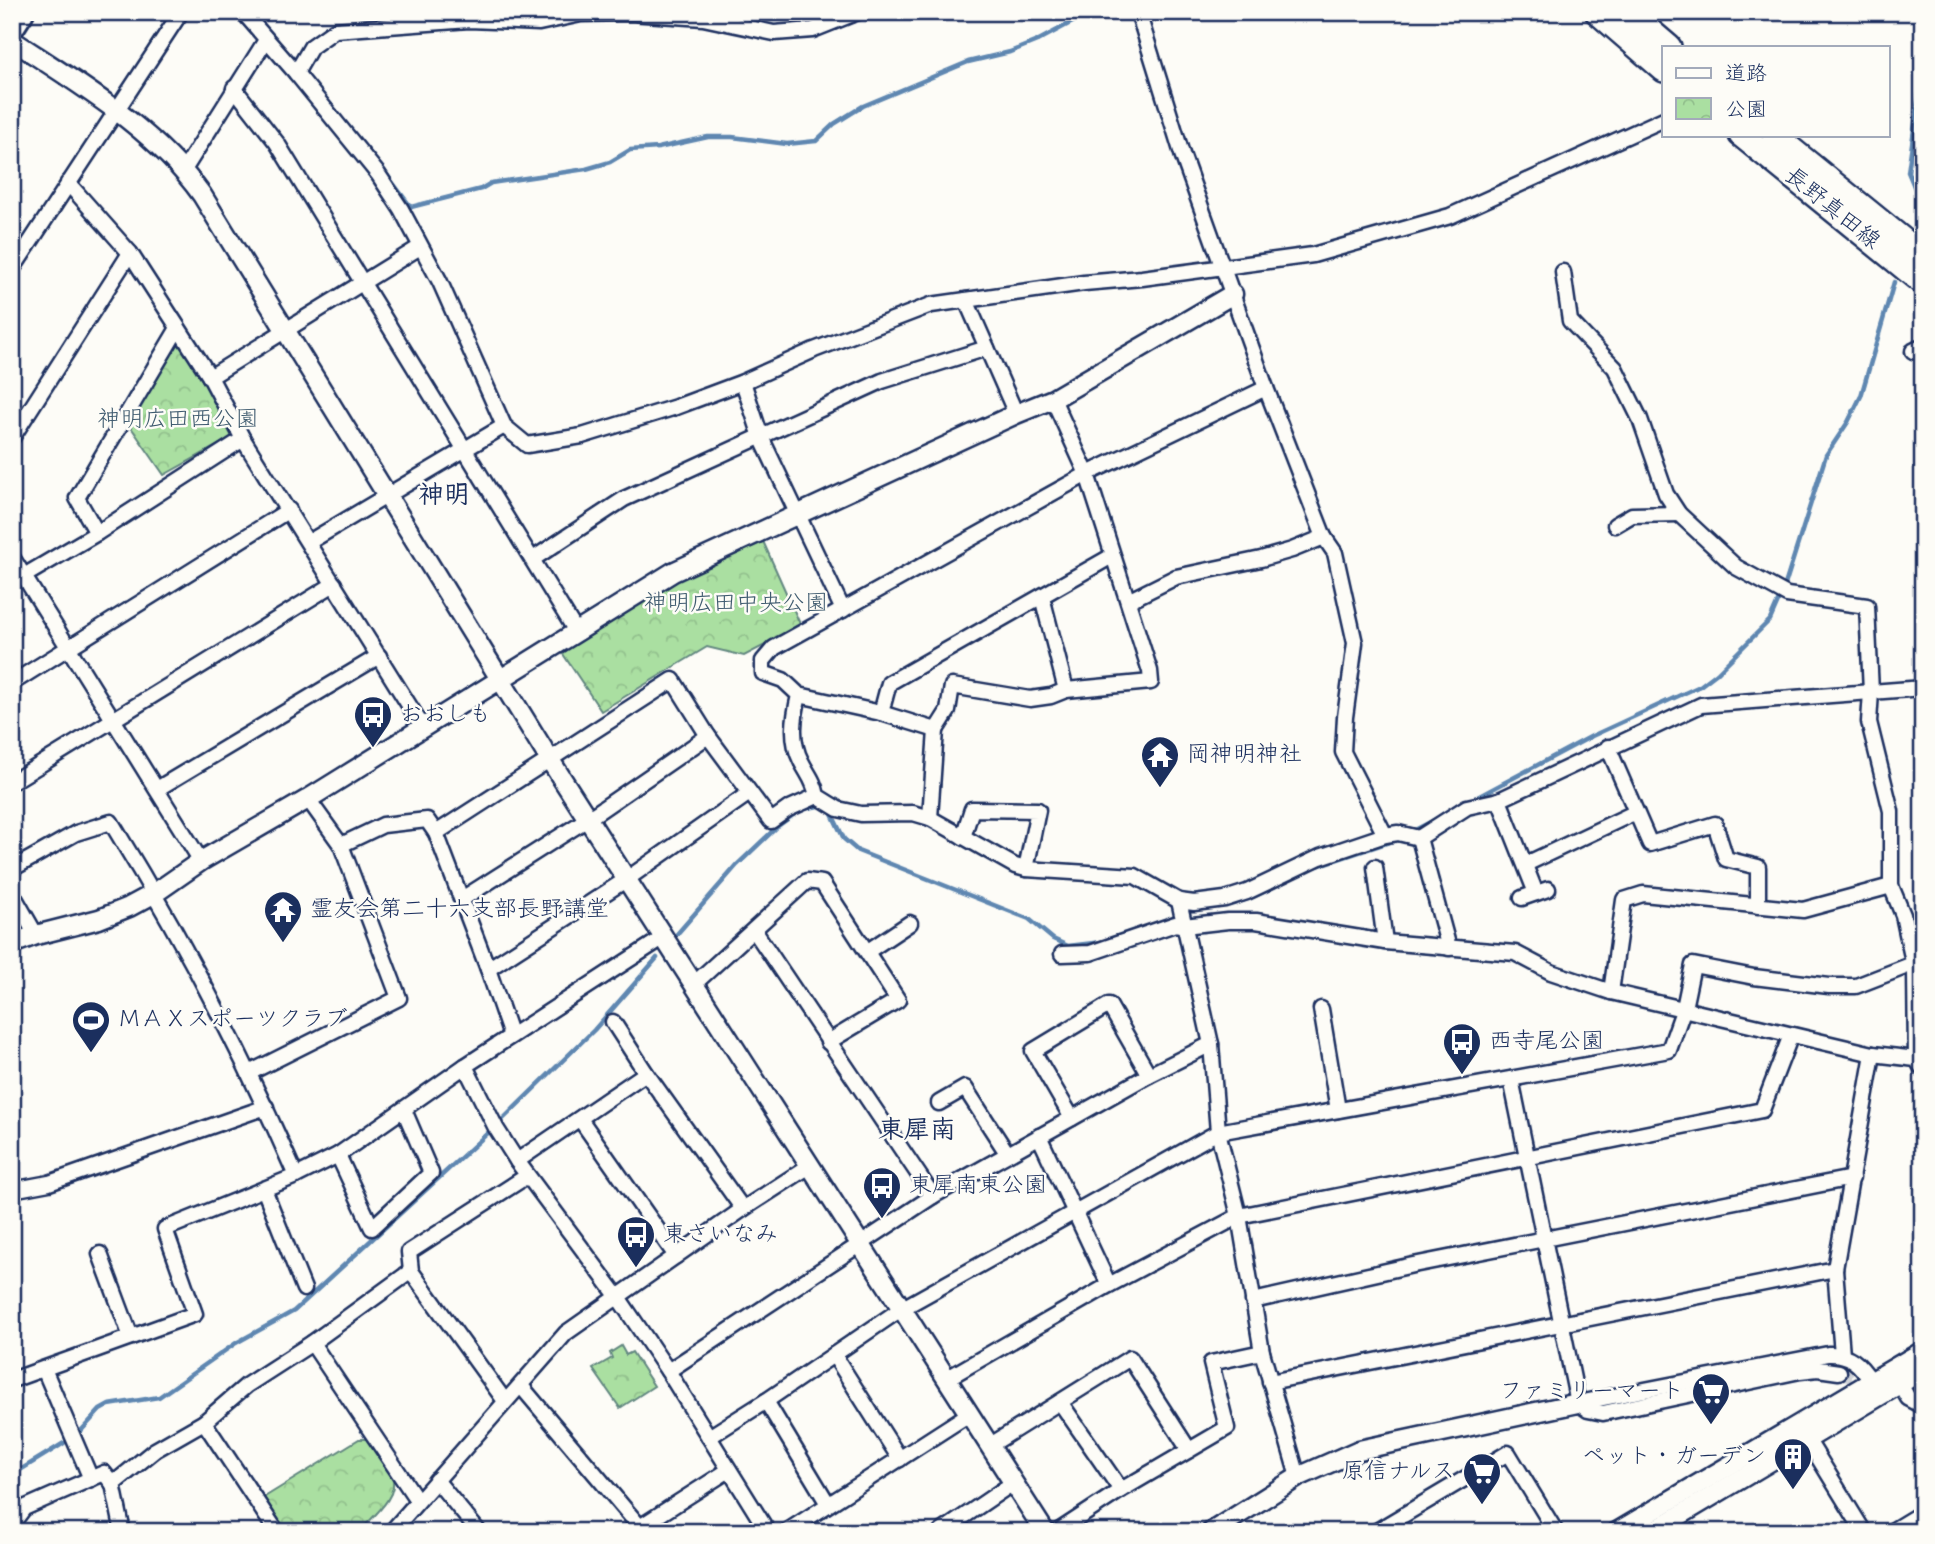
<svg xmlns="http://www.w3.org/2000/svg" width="1935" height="1544" viewBox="0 0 1935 1544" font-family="Kalam,'Klee One',sans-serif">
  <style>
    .park { fill: url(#park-crowns); stroke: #628780; stroke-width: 2 }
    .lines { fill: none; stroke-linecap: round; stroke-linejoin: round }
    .stream { stroke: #5e87b1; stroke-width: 4.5 }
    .minor-tunnel { stroke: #d0d3d8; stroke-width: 14; stroke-dasharray: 14 7; stroke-linecap: butt }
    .minor-casing { stroke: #1b2f5e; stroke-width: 19 }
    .tertiary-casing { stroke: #1b2f5e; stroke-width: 23 }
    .primary-casing { stroke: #1b2f5e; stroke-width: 28 }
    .trunk-casing { stroke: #1b2f5e; stroke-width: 30 }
    .minor { stroke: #fdfcf7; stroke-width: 14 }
    .tertiary { stroke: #fdfcf7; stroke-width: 18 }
    .primary { stroke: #fdfcf7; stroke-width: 23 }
    .trunk { stroke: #fdfcf7; stroke-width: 24 }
    .labels { text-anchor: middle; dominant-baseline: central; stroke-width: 5; stroke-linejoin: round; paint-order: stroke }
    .street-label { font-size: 23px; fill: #1b2f5e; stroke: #fdfcf7 }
    .park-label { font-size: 23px; fill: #3f5b6f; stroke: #fdfcf7 }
    .poi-label { font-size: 23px; fill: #1b2f5e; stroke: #fdfcf7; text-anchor: start }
    .quarter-label { font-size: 26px; font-weight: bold; fill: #1b2f5e; stroke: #fdfcf7 }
  </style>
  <defs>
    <pattern id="park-crowns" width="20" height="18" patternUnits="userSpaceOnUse" patternTransform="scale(1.75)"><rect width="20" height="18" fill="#aadfa1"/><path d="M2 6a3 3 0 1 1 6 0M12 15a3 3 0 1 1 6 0" fill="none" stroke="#92c08d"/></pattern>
  </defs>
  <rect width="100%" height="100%" fill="#fdfcf7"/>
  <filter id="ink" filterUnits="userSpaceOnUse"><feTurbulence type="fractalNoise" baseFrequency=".0143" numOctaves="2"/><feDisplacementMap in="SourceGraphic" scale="14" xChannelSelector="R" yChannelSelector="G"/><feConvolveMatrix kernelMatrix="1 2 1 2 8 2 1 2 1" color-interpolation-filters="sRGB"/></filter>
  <g filter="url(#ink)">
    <g class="park">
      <polygon points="177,341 201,377 234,436 164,475 128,423"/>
      <polygon points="762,539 801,626 744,656 707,647 601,711 561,651 685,572"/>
      <polygon points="621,1346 626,1355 632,1352 654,1386 620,1408 593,1369 612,1358 610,1353"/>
      <path d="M359,1439H366C374,1450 387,1463 392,1476C400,1496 371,1518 359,1532H284L263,1498Z"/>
    </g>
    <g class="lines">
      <g class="stream">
        <polyline points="1923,66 1908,172 1923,208"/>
        <polyline points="381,167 411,207 481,189 491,183 586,169 610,162 630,150 658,148 708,137 732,137 787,144 816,141 834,124 863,106 968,62 1010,52 1037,41 1091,12"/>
        <polyline points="1470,801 1592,736 1700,686 1717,673 1770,620 1784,588 1826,455 1848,422 1861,396 1894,282"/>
        <polyline points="804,809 823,805"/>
        <polyline points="830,810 844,839 858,851 1029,919 1053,939 1068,946 1102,942"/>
        <polyline points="1417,829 1438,818"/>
        <polyline points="1317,866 1395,840"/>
        <path d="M1189,910C1225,907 1245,903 1277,885"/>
        <polyline points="677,934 737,865 778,826 796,813"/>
        <polyline points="501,1121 594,1030 657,958"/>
        <polyline points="79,1433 100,1410 109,1405 159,1397 236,1343 294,1311 490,1131"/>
        <polyline points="12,1475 64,1443"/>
      </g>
      <g class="minor-tunnel">
        <polyline points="1839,1372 1875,1380"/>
        <polyline points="1895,1385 1923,1392"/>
      </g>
      <defs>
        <g id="minor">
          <polyline points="243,12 296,73 378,174 401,209 440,282 504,426 527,445 582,436 676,407 743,382 814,350 931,305 1084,283 1142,278 1313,255 1450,216 1664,119"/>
          <polyline points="296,73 311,47 335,30 469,20 539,23 581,14 630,13 703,18 774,33 813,30 858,12"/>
          <polyline points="234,88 277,143 577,633"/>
          <polyline points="184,170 266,40"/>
          <polyline points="68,183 130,253 210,377 243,439 422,726"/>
          <polyline points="12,270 181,12"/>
          <polyline points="1563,272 1570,321 1615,368 1640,419 1666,494 1679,514 1736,567 1787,595 1867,606 1871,692 1869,722 1891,811 1891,886 1903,915 1915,971 1916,1059"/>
          <polyline points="966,300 1016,414"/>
          <polyline points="1913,351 1923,346"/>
          <polyline points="210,377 420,247"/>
          <polyline points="743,382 761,437 843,610"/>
          <polyline points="12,438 130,253"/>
          <polyline points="1615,525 1632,515 1679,514"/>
          <polyline points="97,533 77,498 178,328"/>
          <polyline points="1324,537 1335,553 1355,643 1345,717 1343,752 1385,835"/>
          <polyline points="309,542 504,426"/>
          <polyline points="12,557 201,861"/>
          <polyline points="533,559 624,499 882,381 987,348"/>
          <polyline points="24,576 97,533 243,439"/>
          <polyline points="1042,597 1066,690 1151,682 1150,671 1087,474 1053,399"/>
          <polyline points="1128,601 1176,577 1261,559 1292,550 1324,537 1266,388 1182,154 1138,12"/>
          <polyline points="12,683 289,510"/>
          <polyline points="799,695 881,713 936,730 948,711 952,686 1030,699 1051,696 1066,690"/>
          <polyline points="881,713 889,683 1112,556"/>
          <polyline points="1608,747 1650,844 1715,824 1726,859 1758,867 1758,906"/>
          <polyline points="12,782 334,584"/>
          <polyline points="157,789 379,656"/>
          <polyline points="1499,800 1536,893"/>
          <polyline points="930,818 936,730"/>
          <polyline points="436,833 673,680 708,736 771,821 788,809 817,796"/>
          <polyline points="963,837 972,809 1038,810 1026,869"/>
          <polyline points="1419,838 1449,948"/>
          <polyline points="341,845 383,825 427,820 436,833 488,969 627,879 748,794"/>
          <polyline points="1526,864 1636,812"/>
          <polyline points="1375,867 1385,942"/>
          <path d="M12,869L76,833L111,822C181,936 243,1054 296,1176"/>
          <polyline points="12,893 36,935"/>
          <polyline points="1522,898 1548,889"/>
          <polyline points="462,899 589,818 708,736"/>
          <path d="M1179,901L1135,876L1026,869L1015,866L930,818L913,813L861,814L838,809L817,796C814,780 808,775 801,761C790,740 794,717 799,695L783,680L763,673V661L774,648L1087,474L1266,388"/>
          <polyline points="754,930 933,1196"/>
          <polyline points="868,951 910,923"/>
          <polyline points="1062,954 1090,953 1175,924 1184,926 1228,921 1256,921 1385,942 1515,953 1551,972 1611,992 1873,1054 1916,1059 1923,1069"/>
          <polyline points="488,969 511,1036"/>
          <polyline points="694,984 807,881 822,883 898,1000 828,1042"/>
          <polyline points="1611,992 1624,900 1643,894 1803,910 1891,886"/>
          <polyline points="1321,1009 1338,1110"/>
          <polyline points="613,1022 646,1073 743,1209"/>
          <polyline points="465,1066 496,1128 517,1161 618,1297 668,1371 768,1532"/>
          <polyline points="249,1073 399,998 341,845 308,799"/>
          <polyline points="1511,1079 1578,1403 1588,1410 1603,1413 1800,1371 1818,1369 1839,1372"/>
          <polyline points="939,1103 965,1088 1007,1153"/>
          <polyline points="1072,1118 1033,1051 1109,1005 1149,1075"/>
          <polyline points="580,1119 676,1256"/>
          <polyline points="1039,1136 1109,1285"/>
          <polyline points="338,1155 372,1228 431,1173 404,1110"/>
          <polyline points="517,1161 646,1073"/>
          <polyline points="264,1189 304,1289"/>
          <polyline points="12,1190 49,1183 266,1107"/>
          <polyline points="100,1254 131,1337"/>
          <polyline points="1253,1301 1413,1265 1852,1178"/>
          <polyline points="312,1343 417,1500"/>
          <polyline points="1842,1354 1835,1269 1873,1054"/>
          <polyline points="834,1355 900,1459"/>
          <polyline points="44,1369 91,1479"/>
          <polyline points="668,1371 933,1196 1149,1075 1211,1044"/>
          <polyline points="946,1379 1109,1285 1239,1216 1762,1110 1791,1035"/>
          <polyline points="12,1380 195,1314 165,1229 296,1176 338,1155 465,1066 664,937"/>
          <polyline points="1270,1382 1835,1269"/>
          <polyline points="1900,1384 1908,1398 1923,1406"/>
          <polyline points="521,1386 640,1527 729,1470"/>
          <polyline points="505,1401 411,1271 409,1252 527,1176"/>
          <polyline points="766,1401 828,1504"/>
          <polyline points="1060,1402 1121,1490"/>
          <path d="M1578,1403L1828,1354C1849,1353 1860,1364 1871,1381"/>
          <polyline points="204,1422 277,1532"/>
          <polyline points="709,1437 766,1401 901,1309 1218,1132 1669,1050 1684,1008 1693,965 1754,977 1829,986 1856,986 1923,960"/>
          <polyline points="1807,1439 1864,1532"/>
          <polyline points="989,1446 1130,1358 1189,1450"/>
          <polyline points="1298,1477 1262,1352 1239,1216 1218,1132 1211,1044 1179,901 1194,903 1225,899 1247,892 1320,857 1385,835 1398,833 1419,838 1467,807 1499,800 1701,705 1923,688"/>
          <polyline points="436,1480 479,1532"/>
          <polyline points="12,1524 24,1508 104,1473 113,1484"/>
          <polyline points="123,1532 113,1484 155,1450 204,1422 247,1385 312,1343 411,1271"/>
          <polyline points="391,1532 566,1333 743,1209 811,1165"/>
          <polyline points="786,1532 969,1414"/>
          <polyline points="941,1532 1013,1483"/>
          <polyline points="1057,1532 1121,1490 1227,1428 1211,1363 1262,1352"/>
          <polyline points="1375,1532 1508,1453 1556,1532"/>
          <polyline points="1890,1532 1923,1512"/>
        </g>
        <g id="tertiary">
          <path d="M12,40C80,85 154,128 202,195L550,760L1045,1532"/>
          <polyline points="12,944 36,935 99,919 129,907 155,893 201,861 308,799 673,572 1016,414 1053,399 1233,294"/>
          <polyline points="1211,1532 1298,1477 1359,1450 1578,1403"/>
          <polyline points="1617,1532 1923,1351"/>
          <polyline points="1652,1532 1923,1370"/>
        </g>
        <g id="primary">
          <polyline points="1597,12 1664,70"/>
          <polyline points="1628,12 1669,47"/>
          <polyline points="1741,135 1923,283"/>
          <polyline points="1774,135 1923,256"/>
        </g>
        <polyline id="trunk" points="12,26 21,12"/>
      </defs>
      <use href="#minor" class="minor-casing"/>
      <use href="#tertiary" class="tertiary-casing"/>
      <use href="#primary" class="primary-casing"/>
      <use href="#trunk" class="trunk-casing"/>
      <use href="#minor" class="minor"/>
      <use href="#tertiary" class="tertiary"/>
      <use href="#primary" class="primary"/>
      <use href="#trunk" class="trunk"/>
    </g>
  </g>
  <defs>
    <symbol id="bus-pin" viewBox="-11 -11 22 30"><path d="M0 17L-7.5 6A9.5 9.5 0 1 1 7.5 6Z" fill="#1b2f5e" stroke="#fdfcf7"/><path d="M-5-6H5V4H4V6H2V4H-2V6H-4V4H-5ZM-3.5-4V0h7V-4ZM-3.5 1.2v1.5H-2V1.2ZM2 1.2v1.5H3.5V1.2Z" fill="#fff"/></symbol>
    <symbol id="temple-pin" viewBox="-11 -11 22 30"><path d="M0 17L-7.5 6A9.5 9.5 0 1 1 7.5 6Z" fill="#1b2f5e" stroke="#fdfcf7"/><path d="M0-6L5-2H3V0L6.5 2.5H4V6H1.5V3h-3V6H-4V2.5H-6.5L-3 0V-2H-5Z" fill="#fff"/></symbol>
    <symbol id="stadium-pin" viewBox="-11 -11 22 30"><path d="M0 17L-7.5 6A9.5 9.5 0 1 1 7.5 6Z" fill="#1b2f5e" stroke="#fdfcf7"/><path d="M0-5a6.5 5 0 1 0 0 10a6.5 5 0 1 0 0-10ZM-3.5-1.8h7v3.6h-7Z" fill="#fff"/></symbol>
    <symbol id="supermarket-pin" viewBox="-11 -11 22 30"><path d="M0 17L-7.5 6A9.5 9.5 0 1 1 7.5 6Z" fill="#1b2f5e" stroke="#fdfcf7"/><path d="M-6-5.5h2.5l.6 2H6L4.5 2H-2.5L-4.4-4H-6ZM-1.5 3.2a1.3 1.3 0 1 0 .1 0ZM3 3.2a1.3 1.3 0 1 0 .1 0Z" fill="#fff"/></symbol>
    <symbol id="building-pin" viewBox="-11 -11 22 30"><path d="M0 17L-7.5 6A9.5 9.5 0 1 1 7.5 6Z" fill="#1b2f5e" stroke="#fdfcf7"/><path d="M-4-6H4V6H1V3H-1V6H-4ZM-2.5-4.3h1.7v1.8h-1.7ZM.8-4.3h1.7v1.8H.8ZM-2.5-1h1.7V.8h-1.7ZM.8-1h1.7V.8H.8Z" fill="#fff"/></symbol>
  </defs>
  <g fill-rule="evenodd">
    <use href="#bus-pin" x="351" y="693" width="44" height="60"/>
    <use href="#temple-pin" x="1138" y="733" width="44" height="60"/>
    <use href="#temple-pin" x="261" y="888" width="44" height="60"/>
    <use href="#stadium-pin" x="69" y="998" width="44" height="60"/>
    <use href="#bus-pin" x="1440" y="1020" width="44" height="60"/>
    <use href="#bus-pin" x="860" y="1164" width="44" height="60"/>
    <use href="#bus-pin" x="614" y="1213" width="44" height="60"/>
    <use href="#supermarket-pin" x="1689" y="1370" width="44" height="60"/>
    <use href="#building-pin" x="1771" y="1435" width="44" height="60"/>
    <use href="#supermarket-pin" x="1460" y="1450" width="44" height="60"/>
  </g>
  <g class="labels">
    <g class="street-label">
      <text transform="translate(1832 209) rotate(39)">長野真田線</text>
    </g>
    <g class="park-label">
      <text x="178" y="420">神明広田西公園</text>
      <text x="736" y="604">神明広田中央公園</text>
    </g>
    <g class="poi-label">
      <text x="400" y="715">おおしも</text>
      <text x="1187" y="755">岡神明神社</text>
      <text x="310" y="910">霊友会第二十六支部長野講堂</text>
      <text x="118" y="1020">ＭＡＸスポーツクラブ</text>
      <text x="1489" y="1042">西寺尾公園</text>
      <text x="909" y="1186">東犀南東公園</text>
      <text x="663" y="1235">東さいなみ</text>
      <text x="1684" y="1392" text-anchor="end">ファミリーマート</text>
      <text x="1766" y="1457" text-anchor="end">ペット・ガーデン</text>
      <text x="1455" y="1472" text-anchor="end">原信ナルス</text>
    </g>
    <g class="quarter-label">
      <text x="444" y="496">神明</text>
      <text x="917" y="1131">東犀南</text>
    </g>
  </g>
  <rect width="1935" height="1544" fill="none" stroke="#fdfcf7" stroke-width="42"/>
  <rect x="21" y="21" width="1893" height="1502" fill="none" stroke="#1b2f5e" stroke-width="2.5" filter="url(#ink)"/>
  <rect x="1662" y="46" width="228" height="91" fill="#fdfcf7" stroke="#a3aaba" stroke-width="2"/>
  <rect x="1676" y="68" width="35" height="10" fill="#fdfcf7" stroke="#a3aaba" stroke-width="2"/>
  <text x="1725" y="80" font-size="21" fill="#1b2f5e">道路</text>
  <rect x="1676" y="98" width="35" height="21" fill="url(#park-crowns)" stroke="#a3aaba" stroke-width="2"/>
  <text x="1725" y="116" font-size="21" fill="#1b2f5e">公園</text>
</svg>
